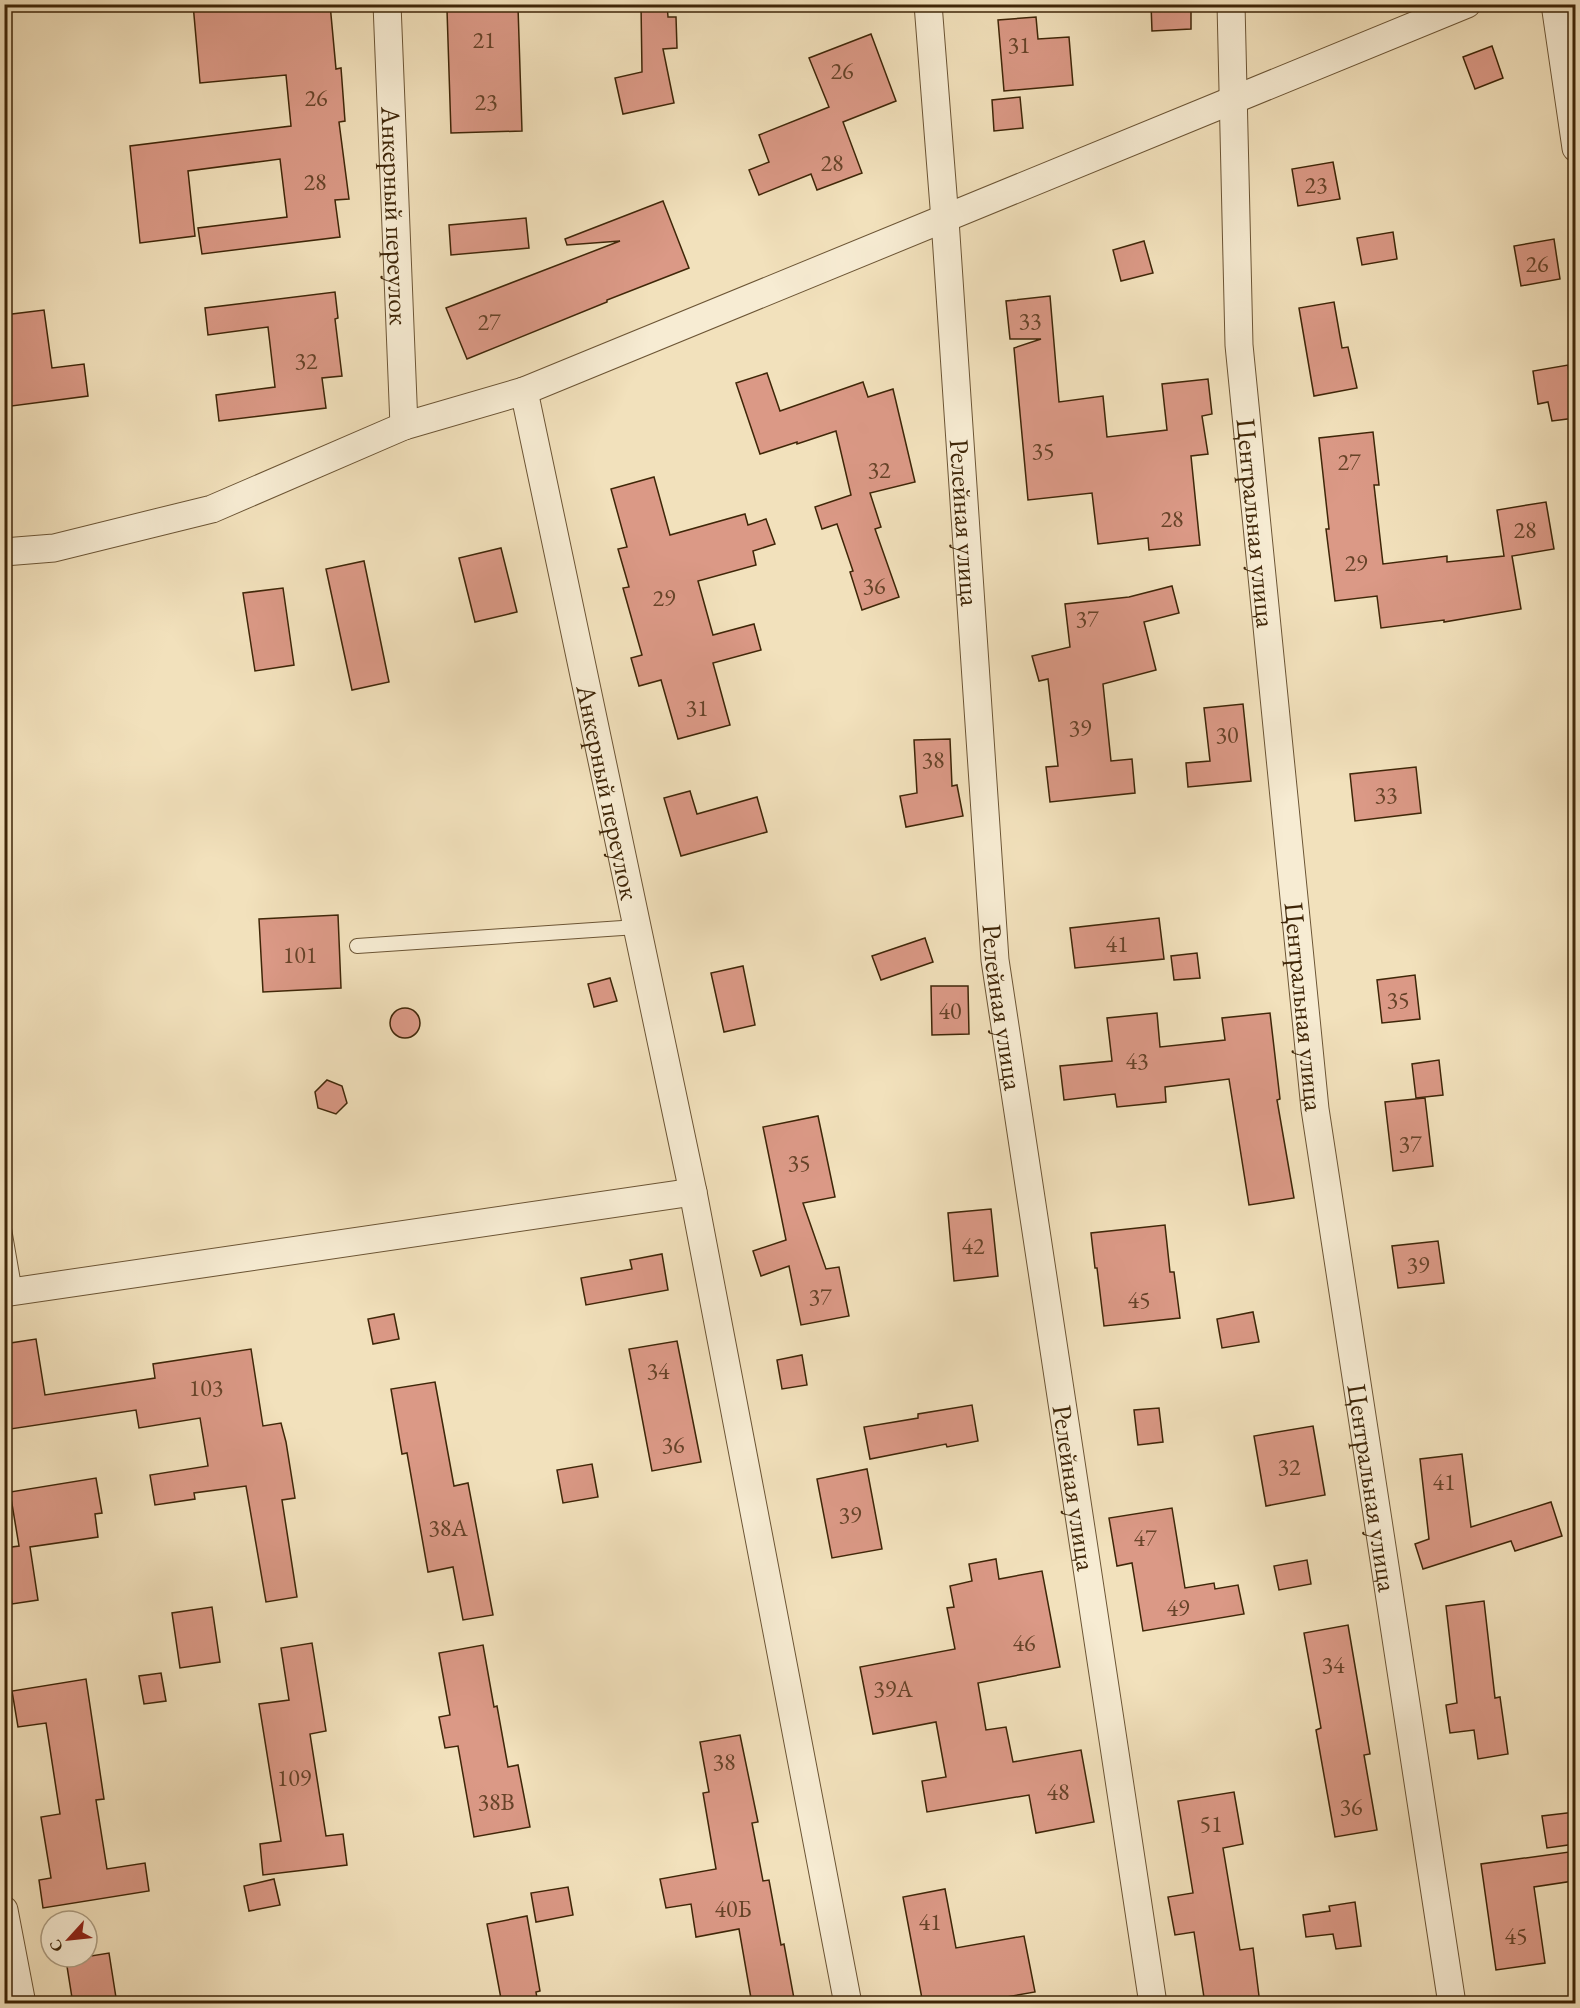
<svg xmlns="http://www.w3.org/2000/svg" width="1580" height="2008" viewBox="0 0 1580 2008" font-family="'EB Garamond',serif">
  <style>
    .building { fill: #db9986; stroke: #3f2608; stroke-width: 1.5 }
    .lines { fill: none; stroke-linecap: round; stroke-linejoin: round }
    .service-casing { stroke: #6c5535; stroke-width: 16 }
    .minor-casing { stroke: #6c5535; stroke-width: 29 }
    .service { stroke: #f7ecd3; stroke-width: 14 }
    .minor { stroke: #f7ecd3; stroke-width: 27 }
    .labels { text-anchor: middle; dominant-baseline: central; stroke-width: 5; stroke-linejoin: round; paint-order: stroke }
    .number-label { font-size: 24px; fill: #664328 }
    .street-label { font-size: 27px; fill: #3f2608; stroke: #f7ecd3 }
  </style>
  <rect width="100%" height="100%" fill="#f2e1bc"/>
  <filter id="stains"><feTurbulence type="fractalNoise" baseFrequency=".00333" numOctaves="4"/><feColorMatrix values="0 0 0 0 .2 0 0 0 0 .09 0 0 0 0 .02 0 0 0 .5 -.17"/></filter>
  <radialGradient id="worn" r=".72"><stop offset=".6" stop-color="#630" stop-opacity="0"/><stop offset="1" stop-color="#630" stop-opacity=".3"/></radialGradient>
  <g class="building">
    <polygon points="193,4 330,4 336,69 341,68 345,121 339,122 349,199 335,200 340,237 202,254 198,228 287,217 280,159 188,171 195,236 140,243 130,146 291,126 286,75 200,83"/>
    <polygon points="641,4 667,4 668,17 676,17 677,48 663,49 674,103 623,114 615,78 642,72"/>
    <polygon points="1151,4 1191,4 1191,29 1152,31"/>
    <polygon points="518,7 522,131 451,133 447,10"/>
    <polygon points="1036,17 1038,39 1069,37 1073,85 1004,91 998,20"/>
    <polygon points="871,34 896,101 843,122 862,173 817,190 811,174 759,195 749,170 769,162 759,135 829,107 809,58"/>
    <polygon points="1492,46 1503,78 1475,89 1463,57"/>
    <polygon points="1020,97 1023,128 994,131 992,100"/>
    <polygon points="1333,162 1340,199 1298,206 1292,169"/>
    <polygon points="663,201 689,268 607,300 607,302 467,359 446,308 620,241 567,245 565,239"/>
    <polygon points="526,218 529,248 451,255 449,225"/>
    <polygon points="1393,232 1397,259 1362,265 1357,238"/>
    <polygon points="1554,239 1560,279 1521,286 1514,246"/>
    <polygon points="1144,241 1153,273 1121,281 1113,250"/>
    <polygon points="335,292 338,318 335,319 342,376 322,378 326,408 219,421 216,395 275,387 268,327 208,335 205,308"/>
    <polygon points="1050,296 1059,402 1103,396 1107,437 1167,430 1162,384 1208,379 1212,414 1202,416 1208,454 1191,456 1200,545 1149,550 1148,538 1098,544 1092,493 1028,500 1014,348 1041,339 1010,339 1006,301"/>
    <polygon points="1334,302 1342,348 1348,347 1357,388 1314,396 1299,308"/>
    <polygon points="44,310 52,368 84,364 88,396 4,407 4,315"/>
    <polygon points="1568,365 1575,418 1552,421 1548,402 1538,404 1533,371"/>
    <polygon points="767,373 780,411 863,382 868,397 893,389 915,482 870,493 881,527 875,529 899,597 862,610 850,572 853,571 837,524 822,529 815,507 851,495 836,431 797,444 797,442 760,454 736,383"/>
    <polygon points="1373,432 1379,485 1374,485 1383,564 1447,556 1447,562 1504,556 1497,510 1546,502 1554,549 1512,556 1521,609 1444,622 1444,620 1381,628 1377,596 1335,601 1326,529 1329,529 1319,438"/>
    <polygon points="654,477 670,535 745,514 748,525 766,519 775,544 753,551 756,565 698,581 713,635 754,624 761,650 713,663 730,725 678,739 661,680 639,686 631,658 642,655 623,588 629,587 618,549 627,547 611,489"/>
    <polygon points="501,548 517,612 475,622 459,558"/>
    <polygon points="364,561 389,682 352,690 326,569"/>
    <polygon points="1172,586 1179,613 1144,622 1156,670 1103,684 1111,761 1132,759 1135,793 1050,802 1046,767 1058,766 1048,679 1039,681 1032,656 1070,647 1065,604 1129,597"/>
    <polygon points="283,588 294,665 255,671 243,593"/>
    <polygon points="1243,704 1251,781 1188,787 1186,763 1210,761 1204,708"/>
    <polygon points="950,739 952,786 957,785 963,816 906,827 900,796 917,793 914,740"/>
    <polygon points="1416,767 1421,813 1355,821 1350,774"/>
    <polygon points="690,791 697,814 757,797 767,832 681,856 664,798"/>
    <polygon points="338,915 341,988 263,992 259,919"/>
    <polygon points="1159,918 1164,959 1075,968 1070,928"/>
    <polygon points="925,938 933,962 881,980 872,956"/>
    <polygon points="1197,953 1200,978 1174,980 1171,956"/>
    <polygon points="743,966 755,1025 724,1032 711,973"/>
    <polygon points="1415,975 1420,1019 1382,1023 1377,980"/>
    <polygon points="610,978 617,1001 594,1007 588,984"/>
    <polygon points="931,986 968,986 969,1034 932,1035"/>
    <circle cx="405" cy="1023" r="15"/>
    <polygon points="1157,1013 1160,1047 1225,1040 1222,1018 1270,1013 1280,1099 1277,1100 1294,1198 1249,1205 1229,1079 1165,1087 1166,1102 1117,1107 1115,1094 1064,1100 1060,1066 1112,1061 1107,1018"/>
    <polygon points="1439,1060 1443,1095 1416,1098 1412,1064"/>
    <polygon points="327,1080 342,1086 347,1103 336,1114 318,1108 315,1092"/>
    <polygon points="1425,1098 1433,1166 1393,1171 1385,1102"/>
    <polygon points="818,1116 835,1197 803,1203 826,1269 839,1267 849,1316 801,1325 789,1266 761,1276 753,1251 786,1240 763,1127"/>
    <polygon points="991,1209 998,1276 954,1281 948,1213"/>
    <polygon points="1165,1225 1170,1272 1174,1272 1180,1318 1104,1326 1097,1268 1095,1268 1091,1233"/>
    <polygon points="1438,1241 1444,1283 1398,1288 1392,1246"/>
    <polygon points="662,1254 668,1290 586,1305 581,1278 632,1269 630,1260"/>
    <polygon points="1253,1312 1259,1342 1222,1348 1217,1319"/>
    <polygon points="394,1314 399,1339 373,1344 368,1319"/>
    <polygon points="36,1339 45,1395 155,1378 153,1364 251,1349 263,1426 281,1423 286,1442 295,1498 282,1500 297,1597 266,1602 246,1486 194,1493 195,1499 155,1505 150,1475 208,1466 200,1418 139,1428 136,1410 4,1430 4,1344"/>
    <polygon points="677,1341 701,1462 652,1471 629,1349"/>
    <polygon points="802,1355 807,1385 782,1389 777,1360"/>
    <polygon points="435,1382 454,1486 468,1483 493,1615 463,1620 453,1567 428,1572 407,1453 402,1454 391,1389"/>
    <polygon points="972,1405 978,1441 947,1447 946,1444 870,1459 864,1427 918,1418 918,1414"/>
    <polygon points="1159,1408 1163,1442 1138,1445 1134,1410"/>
    <polygon points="1313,1426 1325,1495 1266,1506 1254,1436"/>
    <polygon points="1462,1454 1471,1527 1551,1502 1562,1536 1515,1551 1511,1541 1423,1569 1415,1544 1429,1539 1420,1459"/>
    <polygon points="592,1464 598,1497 563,1503 557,1470"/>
    <polygon points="867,1469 882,1549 832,1558 817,1479"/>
    <polygon points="96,1478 102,1513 95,1514 98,1537 30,1547 38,1600 12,1604 4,1548 19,1546 10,1492"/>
    <polygon points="1172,1508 1185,1588 1214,1583 1215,1589 1238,1585 1244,1614 1143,1631 1132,1563 1117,1566 1109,1518"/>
    <polygon points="996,1559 999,1579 1042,1571 1060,1667 978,1683 986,1730 1006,1727 1013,1762 1081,1750 1094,1822 1036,1833 1029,1795 927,1812 922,1781 946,1777 936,1722 873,1734 860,1667 955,1649 947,1608 954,1607 950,1586 972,1581 969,1564"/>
    <polygon points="1307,1560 1311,1584 1279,1590 1274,1566"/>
    <polygon points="1484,1601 1495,1698 1500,1697 1508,1754 1478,1759 1474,1730 1450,1733 1446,1705 1457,1703 1446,1606"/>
    <polygon points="212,1607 220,1662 180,1668 172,1613"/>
    <polygon points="1348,1625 1370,1754 1364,1755 1377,1830 1335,1837 1316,1730 1321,1728 1304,1633"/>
    <polygon points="312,1643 326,1731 310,1734 326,1836 343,1834 347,1865 263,1875 260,1844 281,1841 259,1704 289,1700 281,1648"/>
    <polygon points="483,1645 494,1707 497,1706 508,1767 518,1765 530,1827 474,1837 458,1746 445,1748 439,1717 450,1715 439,1653"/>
    <polygon points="161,1673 166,1701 144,1704 139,1676"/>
    <polygon points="86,1679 104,1799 96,1800 107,1869 145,1863 149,1891 43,1908 39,1880 51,1878 41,1817 60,1814 46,1723 18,1727 12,1691"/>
    <polygon points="740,1735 758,1822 752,1823 763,1881 769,1880 781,1945 784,1944 795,2004 752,2004 739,1929 696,1937 691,1904 666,1908 660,1879 716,1869 703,1793 709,1792 700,1742"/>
    <polygon points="1234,1792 1243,1844 1223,1848 1240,1950 1253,1948 1260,2004 1205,2004 1194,1932 1175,1935 1168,1897 1193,1893 1178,1801"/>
    <polygon points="1575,1812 1575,1844 1547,1848 1542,1816"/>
    <polygon points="1569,1852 1573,1881 1534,1887 1545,1963 1496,1970 1481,1864"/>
    <polygon points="274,1879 280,1905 249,1911 244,1886"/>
    <polygon points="568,1887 573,1915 536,1922 531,1893"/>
    <polygon points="945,1889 956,1948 1024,1936 1035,1992 989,2000 990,2004 923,2004 903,1897"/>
    <polygon points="1355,1902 1361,1946 1336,1949 1333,1934 1306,1937 1303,1915 1330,1911 1329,1906"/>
    <polygon points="527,1916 540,1991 536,1992 538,2004 502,2004 487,1924"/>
    <polygon points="109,1953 117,2004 73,2004 66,1960"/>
  </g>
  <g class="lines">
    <defs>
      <g id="service">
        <polyline points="357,946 637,927"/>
        <polyline points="4,1229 15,1292"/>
      </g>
      <g id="minor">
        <path id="s1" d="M387,4L404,426"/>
        <path id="s2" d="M928,4L945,220L995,960L1153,2004"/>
        <path id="s3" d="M1231,4L1239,345L1315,1109L1452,2004"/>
        <polyline points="1555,4 1576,148"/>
        <path id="s4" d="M524,391L693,1192L848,2004"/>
        <polyline points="4,552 54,548 212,509 404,426 524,391 1467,4"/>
        <polyline points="4,1293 693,1192"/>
        <polyline points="4,1910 22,2004"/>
      </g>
    </defs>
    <use href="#service" class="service-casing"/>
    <use href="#minor" class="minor-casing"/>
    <use href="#service" class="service"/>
    <use href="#minor" class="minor"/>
  </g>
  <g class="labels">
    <g class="number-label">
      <text x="484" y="39">21</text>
      <text x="1019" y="44">31</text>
      <text x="842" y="70">26</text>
      <text x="316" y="97">26</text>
      <text x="486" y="101">23</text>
      <text x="832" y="162">28</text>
      <text x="315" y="181">28</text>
      <text x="1316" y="184">23</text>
      <text x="1537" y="263">26</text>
      <text x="1030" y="320">33</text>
      <text x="489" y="321">27</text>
      <text x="306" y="360">32</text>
      <text x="1043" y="450">35</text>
      <text x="1349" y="461">27</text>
      <text x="879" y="469">32</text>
      <text x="1172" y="518">28</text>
      <text x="1525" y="529">28</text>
      <text x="1356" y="562">29</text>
      <text x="874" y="585">36</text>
      <text x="664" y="597">29</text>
      <text x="1087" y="618">37</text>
      <text x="697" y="707">31</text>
      <text x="1080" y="727">39</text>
      <text x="1227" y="734">30</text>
      <text x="933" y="759">38</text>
      <text x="1386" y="794">33</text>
      <text x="1117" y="943">41</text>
      <text x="300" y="954">101</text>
      <text x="1398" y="999">35</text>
      <text x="950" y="1010">40</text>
      <text x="1137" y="1060">43</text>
      <text x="1410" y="1143">37</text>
      <text x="799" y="1162">35</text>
      <text x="973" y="1245">42</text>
      <text x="1418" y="1264">39</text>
      <text x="820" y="1296">37</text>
      <text x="1139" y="1299">45</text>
      <text x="658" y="1370">34</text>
      <text x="206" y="1387">103</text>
      <text x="673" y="1444">36</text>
      <text x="1289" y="1466">32</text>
      <text x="1444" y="1481">41</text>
      <text x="850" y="1514">39</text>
      <text x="448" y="1527">38А</text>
      <text x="1145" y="1537">47</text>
      <text x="1178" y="1607">49</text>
      <text x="1024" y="1642">46</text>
      <text x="1333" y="1664">34</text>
      <text x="893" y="1688">39А</text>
      <text x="724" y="1761">38</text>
      <text x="294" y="1777">109</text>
      <text x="1058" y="1791">48</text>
      <text x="496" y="1801">38В</text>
      <text x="1351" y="1806">36</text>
      <text x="1211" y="1823">51</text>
      <text x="733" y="1908">40Б</text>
      <text x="930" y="1921">41</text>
      <text x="1516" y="1935">45</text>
    </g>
    <g class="street-label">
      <text stroke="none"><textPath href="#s1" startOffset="212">Анкерный переулок</textPath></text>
      <text stroke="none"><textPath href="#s2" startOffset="520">Релейная улица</textPath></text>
      <text stroke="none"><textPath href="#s3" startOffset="520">Центральная улица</textPath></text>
      <text stroke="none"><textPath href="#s4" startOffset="410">Анкерный переулок</textPath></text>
      <text stroke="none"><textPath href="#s2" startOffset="1006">Релейная улица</textPath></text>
      <text stroke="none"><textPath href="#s3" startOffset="1006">Центральная улица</textPath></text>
      <text stroke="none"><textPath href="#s2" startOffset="1492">Релейная улица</textPath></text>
      <text stroke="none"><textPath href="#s3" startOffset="1492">Центральная улица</textPath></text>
    </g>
  </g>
  <rect width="1580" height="2008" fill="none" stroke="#f2e1bc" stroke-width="24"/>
  <rect x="6" y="6" width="1568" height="1996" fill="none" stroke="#3f2608" stroke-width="3"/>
  <rect x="12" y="12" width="1556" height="1984" fill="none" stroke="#3f2608" stroke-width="1.5"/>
  <g transform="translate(69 1939) rotate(243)"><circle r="28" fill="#f7ecd3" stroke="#ad9d82" stroke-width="1.5"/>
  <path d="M0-4.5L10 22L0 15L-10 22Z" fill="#8f2418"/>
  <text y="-9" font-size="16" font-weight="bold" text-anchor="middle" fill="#3f2608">С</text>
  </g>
  <rect width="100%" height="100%" filter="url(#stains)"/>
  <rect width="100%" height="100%" fill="url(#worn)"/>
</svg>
